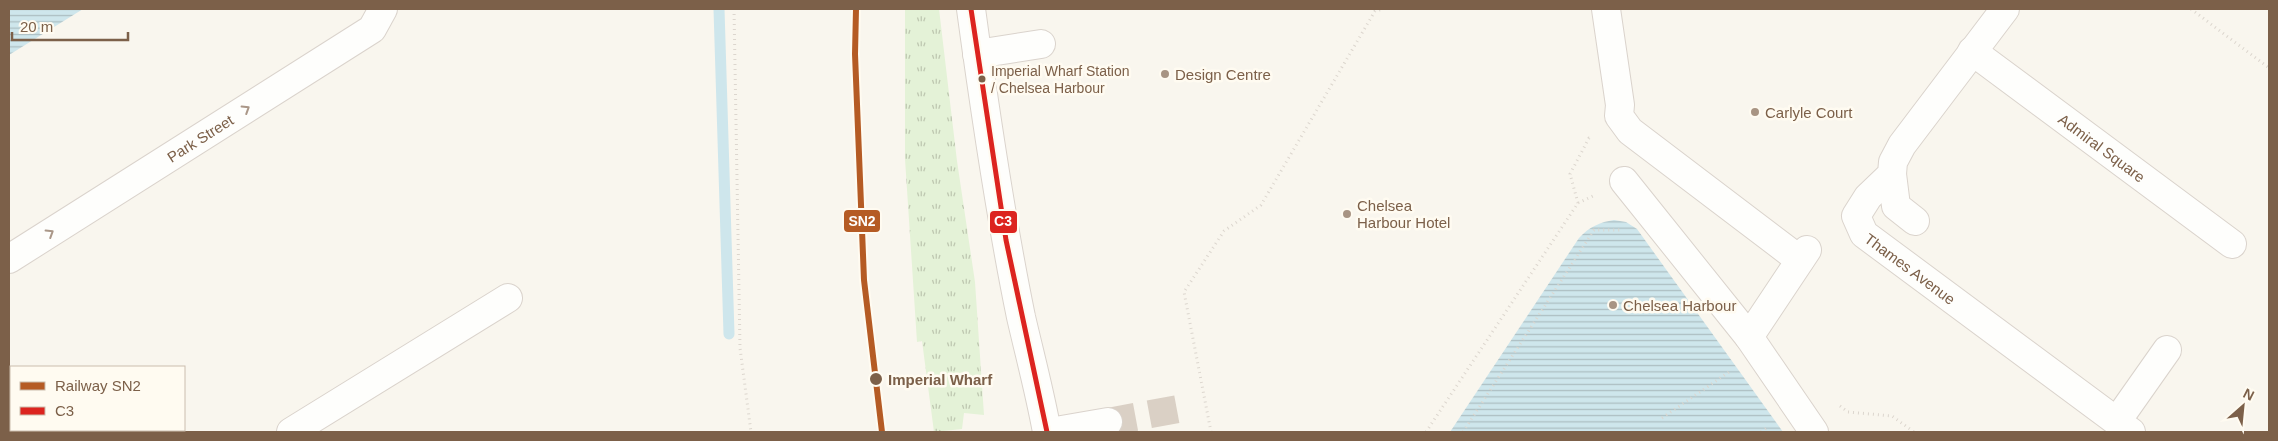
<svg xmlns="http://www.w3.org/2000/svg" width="2278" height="441" viewBox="0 0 2278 441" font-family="Helvetica,sans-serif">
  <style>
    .grass { fill: url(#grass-tufts) }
    .water { fill: url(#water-rules) }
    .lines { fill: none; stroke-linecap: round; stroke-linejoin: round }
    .stream { stroke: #cee6ec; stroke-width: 11 }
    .minor-tunnel { stroke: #dad0c5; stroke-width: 28; stroke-dasharray: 28 14; stroke-linecap: butt }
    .minor-casing { stroke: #dad3cc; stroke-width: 30 }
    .path { stroke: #dcd6ce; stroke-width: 3; stroke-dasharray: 1 4; stroke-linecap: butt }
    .minor { stroke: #fefefc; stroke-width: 28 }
    .bus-1-casing { stroke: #fffbf1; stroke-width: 9 }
    .bus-1 { stroke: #dc241f; stroke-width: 5 }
    .rail-1-casing { stroke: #fffbf1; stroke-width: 10 }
    .rail-1 { stroke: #b55b24; stroke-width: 6 }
    .oneway { stroke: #aa9788 }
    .poi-dot { fill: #a89483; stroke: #fffbf1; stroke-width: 2 }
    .bus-dot { fill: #7c6049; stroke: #fffbf1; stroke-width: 2 }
    .labels { text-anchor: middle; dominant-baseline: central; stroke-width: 5; stroke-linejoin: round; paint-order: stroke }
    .bus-label { font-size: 14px; fill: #7c6049; stroke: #fffbf1; text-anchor: start }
    .poi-label { font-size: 15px; fill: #7c6049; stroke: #fffbf1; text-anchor: start }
    .street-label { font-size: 15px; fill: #7c6049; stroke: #fffbf1 }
    .stop-label { font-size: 15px; font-weight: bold; fill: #7c6049; stroke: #fffbf1; text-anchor: start }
    .line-badge { stroke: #fffbf1; stroke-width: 2 }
    .badge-label { font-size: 14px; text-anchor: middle; font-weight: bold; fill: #fff }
  </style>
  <defs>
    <pattern id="grass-tufts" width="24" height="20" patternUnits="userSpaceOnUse" patternTransform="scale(1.25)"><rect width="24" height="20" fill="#e4f2d7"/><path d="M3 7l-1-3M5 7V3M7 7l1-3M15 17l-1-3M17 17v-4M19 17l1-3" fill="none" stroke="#bec7b0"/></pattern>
    <pattern id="water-rules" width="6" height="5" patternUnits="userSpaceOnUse" patternTransform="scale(1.25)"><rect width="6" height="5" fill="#cee6ec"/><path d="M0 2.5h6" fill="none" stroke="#acbec1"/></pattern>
  </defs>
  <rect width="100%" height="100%" fill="#f9f6ee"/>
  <polygon class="grass" points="905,9 939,9 957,161 975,282 984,415 964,413 962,429 934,432 922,341 917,342 905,159"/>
  <g class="water">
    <polygon points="9,9 83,9 9,55"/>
    <path d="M1614,220L1626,222L1637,229L1783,432H1450L1579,238C1589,227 1600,222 1614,220Z"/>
  </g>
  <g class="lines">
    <polyline class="stream" points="719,9 729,334"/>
    <polyline class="minor-tunnel" points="1108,422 1178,409"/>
    <defs>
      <g id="minor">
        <path d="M971,9C985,112 1000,215 1021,317C1030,356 1040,393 1047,432"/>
        <polyline points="1606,9 1620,105 1619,116 1630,131 1800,260"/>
        <path id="s1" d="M2005,9L1902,145L1893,162L1892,174L1868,197L1856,216L1864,234L2131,432"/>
        <path id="s2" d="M1972,51L2232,244"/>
        <polyline points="977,54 1041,44"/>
        <polyline points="1892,174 1896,206 1915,221"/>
        <polyline points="1624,181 1749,337 1814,432"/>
        <path id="s3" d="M9,259L372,29L383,9"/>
        <polyline points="1749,337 1807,250"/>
        <polyline points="2117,421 2167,350"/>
        <polyline points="291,432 508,298"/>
        <polyline points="1050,432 1108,422"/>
      </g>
    </defs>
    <use href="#minor" class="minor-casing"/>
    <g class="path">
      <polyline points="734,9 740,348 751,432"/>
      <polyline points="2191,9 2269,68"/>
      <polyline points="1578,203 1570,174 1589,138 1592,138"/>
      <polyline points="1840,406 1848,412 1892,416 1914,432"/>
      <polyline points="1662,418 1729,372"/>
      <polyline points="1211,432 1184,292 1224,231 1261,205 1375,11 1383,9"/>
      <polyline points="1426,432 1578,203 1593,196"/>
      <polyline points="1463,432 1594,230 1620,230"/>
      <polyline points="1761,432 1768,427"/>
    </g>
    <use href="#minor" class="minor"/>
    <defs>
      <polyline id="bus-1" points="971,9 1006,240 1047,432"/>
    </defs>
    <use href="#bus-1" class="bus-1-casing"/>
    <use href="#bus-1" class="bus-1"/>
    <defs>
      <polyline id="rail-1" points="856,9 855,54 864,280 882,432"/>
    </defs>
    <use href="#rail-1" class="rail-1-casing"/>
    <use href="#rail-1" class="rail-1"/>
  </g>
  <defs><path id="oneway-chevron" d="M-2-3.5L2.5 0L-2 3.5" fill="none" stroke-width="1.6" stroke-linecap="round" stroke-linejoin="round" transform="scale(1.25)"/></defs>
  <g class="oneway">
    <use href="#oneway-chevron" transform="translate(246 109) rotate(-32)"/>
    <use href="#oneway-chevron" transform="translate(50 233) rotate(-32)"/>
  </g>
  <g class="poi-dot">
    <circle cx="1165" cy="74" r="5"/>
    <circle cx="1755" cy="112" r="5"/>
    <circle cx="1347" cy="214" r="5"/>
    <circle cx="1613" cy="305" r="5"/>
  </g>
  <g class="bus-dot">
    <circle cx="982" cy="79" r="4.5"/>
    <circle cx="876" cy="379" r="7"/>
  </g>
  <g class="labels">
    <g class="bus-label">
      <text x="991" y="71">Imperial Wharf Station<tspan x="991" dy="17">/ Chelsea Harbour</tspan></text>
    </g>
    <g class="poi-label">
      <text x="1175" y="74">Design Centre</text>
      <text x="1765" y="112">Carlyle Court</text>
      <text x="1357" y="205">Chelsea<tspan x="1357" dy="17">Harbour Hotel</tspan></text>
      <text x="1623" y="305">Chelsea Harbour</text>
    </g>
    <g class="street-label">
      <text stroke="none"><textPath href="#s3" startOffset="226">Park Street</textPath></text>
      <text stroke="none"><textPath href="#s2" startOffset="162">Admiral Square</textPath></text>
      <text stroke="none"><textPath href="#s1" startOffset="335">Thames Avenue</textPath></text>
    </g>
    <g class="stop-label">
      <text x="888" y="379">Imperial Wharf</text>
    </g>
  </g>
  <g class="line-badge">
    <rect x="843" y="209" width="38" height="24" rx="5" fill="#b55b24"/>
    <rect x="989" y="210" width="29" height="24" rx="5" fill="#dc241f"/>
  </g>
  <g class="badge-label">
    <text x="862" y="226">SN2</text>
    <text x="1003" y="226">C3</text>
  </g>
  <rect width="2278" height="441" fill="none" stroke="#7c6049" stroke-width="20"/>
  <rect x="10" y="366" width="175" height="65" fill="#fffbf1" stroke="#cbbdae"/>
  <rect x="20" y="382" width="25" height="8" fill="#b55b24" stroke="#cbbdae"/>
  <text x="55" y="391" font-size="15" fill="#7c6049">Railway SN2</text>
  <rect x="20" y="407" width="25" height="8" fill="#dc241f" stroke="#cbbdae"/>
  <text x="55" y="416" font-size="15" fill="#7c6049">C3</text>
  <g transform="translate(2243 406) rotate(27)" stroke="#fffbf1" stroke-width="4" paint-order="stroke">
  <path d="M0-4L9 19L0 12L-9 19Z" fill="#7c6049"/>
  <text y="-8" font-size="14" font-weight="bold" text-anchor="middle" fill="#7c6049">N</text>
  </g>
  <path d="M12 32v8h116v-8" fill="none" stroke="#7c6049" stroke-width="2.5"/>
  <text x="20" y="32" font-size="15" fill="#7c6049" stroke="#fffbf1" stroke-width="4" paint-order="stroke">20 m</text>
</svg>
